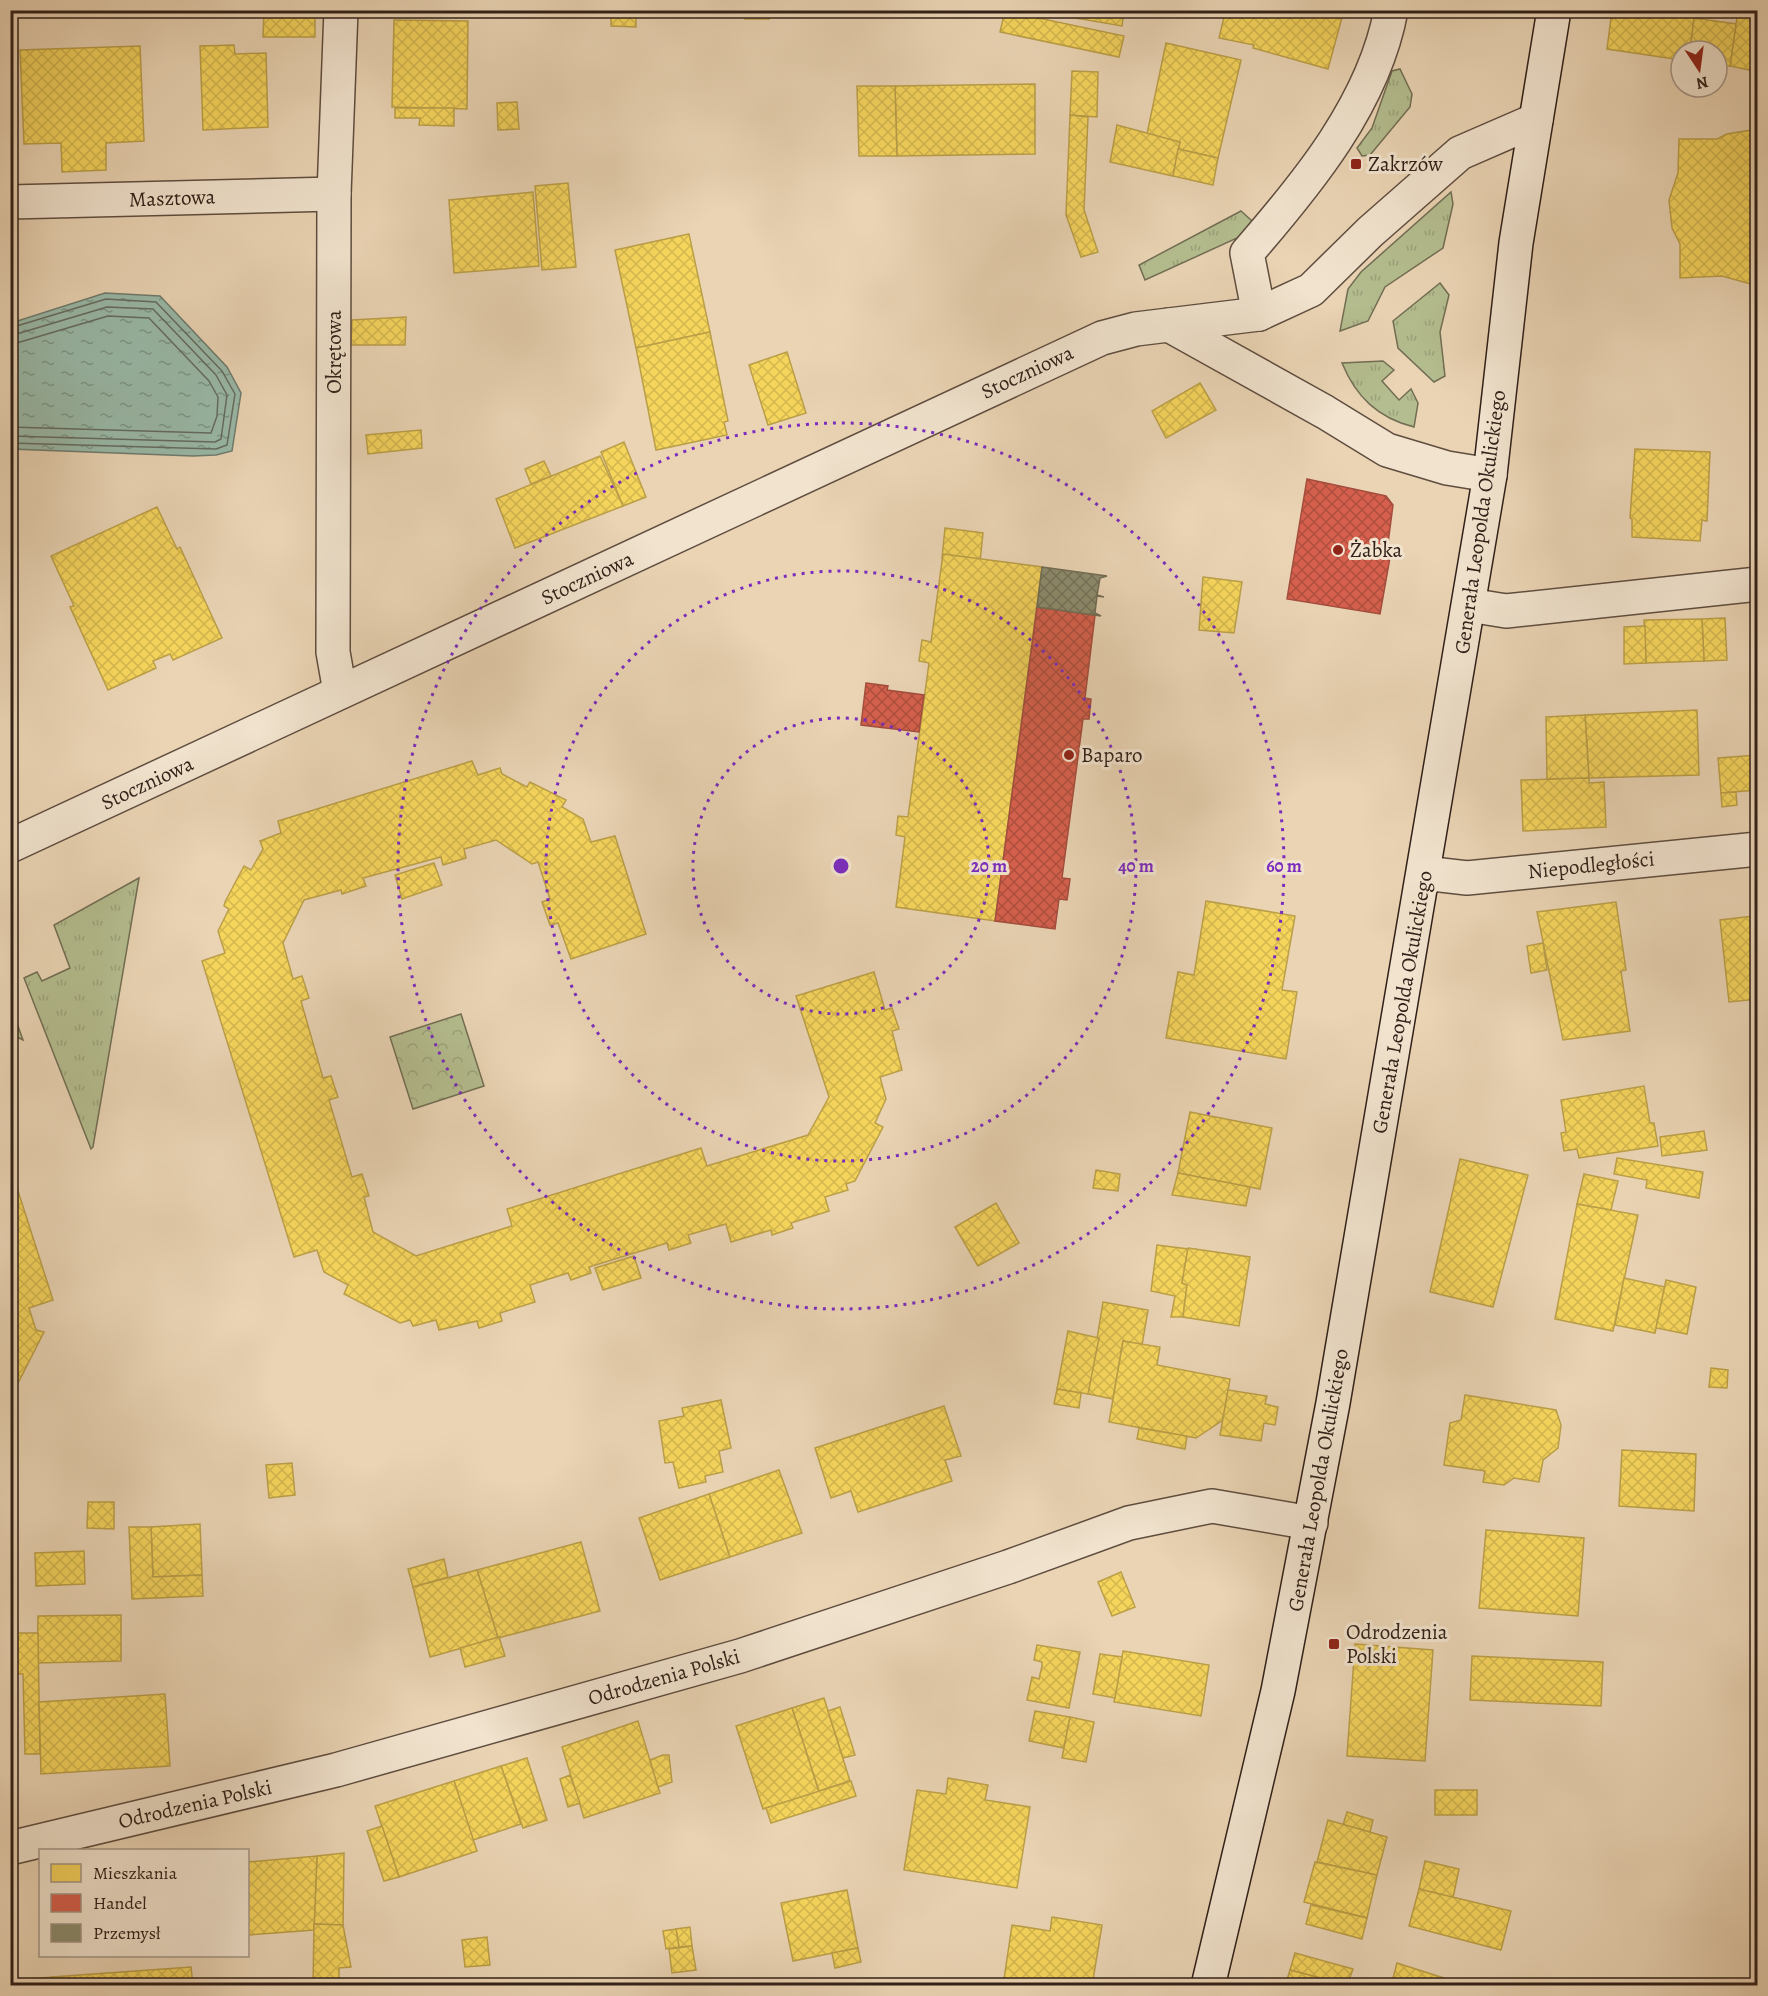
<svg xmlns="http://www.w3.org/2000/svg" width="1768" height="1996" viewBox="0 0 1768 1996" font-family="Alegreya,serif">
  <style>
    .grass { fill: url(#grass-tufts); stroke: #726e54; stroke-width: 1.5 }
    .forest { fill: url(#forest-crowns); stroke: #726e54; stroke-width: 1.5 }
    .water { fill: url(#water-ripples); stroke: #6f7c6f; stroke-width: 1.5 }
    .homes { fill: url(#homes-cross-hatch); stroke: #bb9f48; stroke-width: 1.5 }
    .shops { fill: url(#shops-cross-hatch); stroke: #a44d3d; stroke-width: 1.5 }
    .industry { fill: url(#industry-cross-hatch); stroke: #716c54; stroke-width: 1.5 }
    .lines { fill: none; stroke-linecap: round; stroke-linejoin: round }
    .shore { stroke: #656c60; stroke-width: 1.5 }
    .street-casing { stroke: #5f4d40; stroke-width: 36 }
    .secondary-casing { stroke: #312019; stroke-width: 36 }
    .street { stroke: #f1e3ce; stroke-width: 33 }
    .secondary { stroke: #f1e3ce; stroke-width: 33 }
    .ring { fill: none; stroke: #7b2cbf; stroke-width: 3; stroke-dasharray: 3 6 }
    .poi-dot { fill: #8f2418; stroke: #f1e3ce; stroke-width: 2 }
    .labels { text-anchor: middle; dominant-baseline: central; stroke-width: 6; stroke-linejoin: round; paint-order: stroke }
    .poi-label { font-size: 21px; fill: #312019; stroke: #f1e3ce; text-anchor: start }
    .street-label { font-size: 21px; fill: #312019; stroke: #f1e3ce }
    .centre { fill: #7b2cbf; stroke: #f1e3ce; stroke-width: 3 }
    .ring-label { font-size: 18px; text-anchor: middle; font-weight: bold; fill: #7b2cbf; stroke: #f1e3ce; stroke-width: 6; stroke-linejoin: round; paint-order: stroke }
  </style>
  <defs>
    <pattern id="grass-tufts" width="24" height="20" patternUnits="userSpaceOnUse" patternTransform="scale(1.5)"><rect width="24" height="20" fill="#b4bd8f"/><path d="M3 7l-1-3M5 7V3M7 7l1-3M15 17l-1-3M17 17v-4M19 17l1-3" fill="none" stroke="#9ba27b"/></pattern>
    <pattern id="forest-crowns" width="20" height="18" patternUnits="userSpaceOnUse" patternTransform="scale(1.5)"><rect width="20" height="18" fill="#b4bd8f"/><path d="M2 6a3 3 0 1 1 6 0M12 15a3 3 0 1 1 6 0" fill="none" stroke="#9ba27b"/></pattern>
    <pattern id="water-ripples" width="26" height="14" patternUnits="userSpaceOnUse" patternTransform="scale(1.5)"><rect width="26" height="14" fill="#99b9a8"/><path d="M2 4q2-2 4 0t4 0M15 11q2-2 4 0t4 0" fill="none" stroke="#7d9688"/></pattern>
    <pattern id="homes-cross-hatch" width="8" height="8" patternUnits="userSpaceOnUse" patternTransform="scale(1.5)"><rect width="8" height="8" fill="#f6d55c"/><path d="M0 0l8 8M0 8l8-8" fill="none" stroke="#d3b74f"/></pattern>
    <pattern id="shops-cross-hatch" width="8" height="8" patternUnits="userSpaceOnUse" patternTransform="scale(1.5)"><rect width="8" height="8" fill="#d6604d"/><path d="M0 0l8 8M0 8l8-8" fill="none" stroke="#ae4f3f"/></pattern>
    <pattern id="industry-cross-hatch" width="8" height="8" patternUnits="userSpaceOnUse" patternTransform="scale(1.5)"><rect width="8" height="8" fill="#8c8c6e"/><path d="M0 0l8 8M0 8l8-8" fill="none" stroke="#73725a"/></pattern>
  </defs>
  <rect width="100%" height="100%" fill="#ead4b4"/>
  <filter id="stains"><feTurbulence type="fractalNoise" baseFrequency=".00333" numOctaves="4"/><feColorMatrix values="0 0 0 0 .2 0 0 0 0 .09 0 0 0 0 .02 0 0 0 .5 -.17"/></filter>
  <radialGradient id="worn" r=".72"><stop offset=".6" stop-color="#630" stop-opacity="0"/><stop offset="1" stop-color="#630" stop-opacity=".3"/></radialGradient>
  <g class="grass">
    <polygon points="1400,69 1412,94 1410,107 1370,155 1362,156 1357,148 1372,128 1392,71"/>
    <polygon points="1451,192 1453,204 1443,248 1385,287 1368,321 1340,331 1348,289 1361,272"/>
    <polygon points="1241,211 1252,221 1248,233 1145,280 1139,265"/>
    <polygon points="1440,283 1449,295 1440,332 1445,376 1434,382 1398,348 1393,321"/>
    <path d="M1383,361L1394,370L1382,381L1399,400L1411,389L1418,403L1414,427C1378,418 1356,397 1342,363Z"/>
    <polygon points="139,878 93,1147 91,1149 24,978 37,972 42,981 70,968 54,925"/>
    <polygon points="11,1007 23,1040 11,1034"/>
  </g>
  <polygon class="forest" points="461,1014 484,1086 413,1109 390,1037"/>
  <polygon class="water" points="105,293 160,296 227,367 241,393 232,451 216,455 193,456 11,449 11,323"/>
  <g class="homes">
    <polygon points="611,10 636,10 636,27 611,26"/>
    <rect x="745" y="10" width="24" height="9"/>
    <polygon points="869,10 925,10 924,15"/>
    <polygon points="1064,10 1124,10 1122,26 1063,16"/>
    <polygon points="1214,10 1344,10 1328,69 1253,48 1254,45 1219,38 1225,13"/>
    <polygon points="1612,10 1695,10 1690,51 1681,51 1681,60 1607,49"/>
    <polygon points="1738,10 1758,10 1758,66 1749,70 1730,66"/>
    <polygon points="264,11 315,12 315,37 263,37"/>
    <polygon points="1005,11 1124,36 1119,57 1000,32"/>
    <polygon points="1694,18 1736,24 1730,66 1717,65 1717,51 1690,51"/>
    <polygon points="394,20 468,21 467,109 392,107"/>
    <polygon points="1166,43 1241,60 1218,158 1178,149 1180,142 1147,134"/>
    <polygon points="234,45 235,54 266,53 268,127 203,130 200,46"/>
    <polygon points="140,46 144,141 106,143 106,170 62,172 61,143 24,144 20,50"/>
    <polygon points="1072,71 1098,72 1097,117 1070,115"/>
    <polygon points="1035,84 1035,154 897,156 895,86"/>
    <polygon points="857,86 895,86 897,156 859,156"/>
    <polygon points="517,102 519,129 498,130 497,103"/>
    <polygon points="395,108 454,108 454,126 419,125 420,118 395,118"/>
    <polygon points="1070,115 1088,117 1084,210 1098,252 1081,257 1066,215"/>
    <polygon points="1117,125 1180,142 1173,176 1110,162"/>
    <polygon points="1758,129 1758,286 1722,276 1680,278 1680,244 1672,228 1669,200 1678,173 1679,139 1717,139 1727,134"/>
    <polygon points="1178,149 1218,158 1213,185 1173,176"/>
    <polygon points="568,183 576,267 542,270 535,186"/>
    <polygon points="533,192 539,266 454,273 449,200"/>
    <polygon points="689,234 710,332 636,348 615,250"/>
    <polygon points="406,317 405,345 351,345 352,320"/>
    <polygon points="710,332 728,421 724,422 727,435 656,450 636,348"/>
    <polygon points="787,352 806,413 768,425 749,365"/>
    <polygon points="1200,383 1216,410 1166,438 1152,411"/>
    <polygon points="421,430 422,448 368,454 366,435"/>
    <polygon points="624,442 646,497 623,506 601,452"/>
    <polygon points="1635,449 1710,452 1707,521 1702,520 1700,541 1632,537 1632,519 1630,518"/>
    <polygon points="600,456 623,506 515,548 496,499"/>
    <polygon points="544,461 551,476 531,484 525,469"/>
    <polygon points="157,507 177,549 180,547 222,638 173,660 170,654 153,661 156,668 108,690 70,607 74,606 51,556"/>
    <polygon points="945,528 983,533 980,562 942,558"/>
    <polygon points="943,554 1042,567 995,921 896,907 905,837 896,835 898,816 908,817 929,663 919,661 922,640 931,642"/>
    <polygon points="1203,577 1242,582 1234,633 1199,630"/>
    <polygon points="1725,618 1727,660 1704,661 1702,619"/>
    <polygon points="1702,619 1704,661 1646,663 1644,620"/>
    <polygon points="1645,626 1646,663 1624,664 1624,627"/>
    <polygon points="1697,710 1699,775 1589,778 1585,715"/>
    <polygon points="1585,715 1589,778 1547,779 1546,717"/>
    <polygon points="1758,755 1758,790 1721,793 1718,758"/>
    <polygon points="472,761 478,775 500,768 502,774 527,787 530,782 566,800 562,807 583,819 591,842 615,836 646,934 571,959 558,923 550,925 542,902 550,899 538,862 532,864 496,840 464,849 466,858 443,865 441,857 363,878 366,886 342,894 341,890 304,900 283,943 293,979 302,976 309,998 301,1001 323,1078 331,1076 338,1097 329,1100 352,1177 362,1174 369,1196 364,1197 373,1232 416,1256 512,1226 507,1209 701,1148 707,1166 808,1135 829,1097 796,996 874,972 885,1010 892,1008 899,1029 892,1031 902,1070 880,1077 886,1099 875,1123 883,1127 855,1181 846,1184 848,1190 825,1197 829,1211 791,1223 793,1228 772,1235 771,1230 731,1242 726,1224 688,1235 691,1243 669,1250 667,1243 589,1267 591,1273 571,1280 568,1273 530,1285 535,1302 500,1313 502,1321 479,1328 477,1321 439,1330 436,1320 413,1326 410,1320 400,1323 344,1294 348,1285 324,1272 317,1250 294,1257 202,961 225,953 218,931 229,909 224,906 225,902 244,866 251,870 263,849 260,841 281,833 278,821"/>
    <polygon points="1589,778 1589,783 1604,782 1606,827 1523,831 1521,780"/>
    <polygon points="1736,792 1737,805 1722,807 1721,793"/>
    <polygon points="434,863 442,885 402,899 395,875"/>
    <polygon points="1206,901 1295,916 1282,990 1297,992 1286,1059 1166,1038 1178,972 1194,975"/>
    <polygon points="1616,902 1626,970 1621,971 1630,1031 1563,1040 1537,912"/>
    <polygon points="1754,916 1758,916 1758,999 1729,1002 1720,920"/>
    <polygon points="1543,943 1547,970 1531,973 1527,946"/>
    <polygon points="1644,1086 1650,1123 1654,1123 1658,1146 1579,1158 1577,1149 1564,1151 1561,1133 1566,1132 1561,1100"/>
    <polygon points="1190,1112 1272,1128 1260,1189 1178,1173"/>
    <polygon points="1704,1131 1707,1150 1662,1156 1660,1137"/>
    <polygon points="1617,1158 1703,1172 1699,1198 1646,1188 1647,1180 1614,1174"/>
    <polygon points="1460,1159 1528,1175 1493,1307 1430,1292"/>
    <polygon points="10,1166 53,1300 29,1308 36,1330 44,1332 13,1393 10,1392"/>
    <polygon points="1096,1170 1120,1174 1118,1191 1093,1188"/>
    <polygon points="1178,1173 1250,1187 1246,1206 1172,1195"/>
    <polygon points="1584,1174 1618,1181 1611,1210 1577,1204"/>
    <polygon points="996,1203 1019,1243 978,1266 955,1227"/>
    <polygon points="1577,1204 1638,1215 1613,1331 1555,1319"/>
    <polygon points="1157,1245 1188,1249 1182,1283 1187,1285 1183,1317 1171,1317 1175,1296 1151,1291"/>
    <polygon points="1188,1248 1250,1257 1239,1326 1183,1317 1187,1285 1182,1283"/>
    <polygon points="634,1256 641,1278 603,1290 595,1268"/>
    <polygon points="1624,1278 1665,1287 1655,1333 1615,1325"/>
    <polygon points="1666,1280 1696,1287 1687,1334 1656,1328"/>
    <polygon points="1103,1302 1148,1310 1142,1345 1123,1341 1113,1399 1088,1394"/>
    <polygon points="1068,1331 1099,1338 1088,1394 1057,1389"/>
    <polygon points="1123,1341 1160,1347 1157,1365 1230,1379 1223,1420 1196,1438 1109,1422"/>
    <polygon points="1711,1368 1728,1370 1727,1388 1709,1387"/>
    <polygon points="1057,1389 1081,1393 1079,1408 1054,1404"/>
    <polygon points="1228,1390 1267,1396 1265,1404 1278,1407 1275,1425 1264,1423 1261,1441 1220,1435"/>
    <polygon points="1465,1395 1556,1410 1561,1425 1558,1448 1543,1460 1539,1482 1514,1478 1504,1485 1483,1482 1485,1471 1444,1465 1450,1423 1461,1420"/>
    <polygon points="721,1400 731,1448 719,1451 723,1472 705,1476 706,1482 679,1488 673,1462 665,1463 659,1421 684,1416 682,1408"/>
    <polygon points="944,1406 961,1456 945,1460 952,1481 858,1512 851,1491 831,1498 815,1448"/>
    <polygon points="1139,1428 1187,1436 1185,1449 1137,1439"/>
    <polygon points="1622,1450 1696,1454 1694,1511 1619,1506"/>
    <polygon points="292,1463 295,1495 269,1498 266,1465"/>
    <polygon points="779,1470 802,1533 730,1557 709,1494"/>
    <polygon points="709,1494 730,1557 660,1580 639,1518"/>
    <polygon points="88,1502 114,1502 114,1529 87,1528"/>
    <polygon points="200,1524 202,1575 153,1577 151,1527"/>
    <polygon points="129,1527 151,1527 153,1577 202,1575 203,1596 132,1599"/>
    <polygon points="1486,1530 1584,1538 1578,1616 1479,1608"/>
    <polygon points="581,1542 600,1611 498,1638 477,1570"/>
    <polygon points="84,1551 85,1584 36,1586 35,1553"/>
    <polygon points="444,1559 448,1577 413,1587 408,1569"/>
    <polygon points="477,1570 498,1638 430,1657 413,1587"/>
    <polygon points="1121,1572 1135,1607 1112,1616 1098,1582"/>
    <polygon points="1753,1604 1758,1604 1758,1658 1751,1658"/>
    <polygon points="121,1615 121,1661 37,1663 38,1616"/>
    <polygon points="10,1633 38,1633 40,1754 25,1754 23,1674 10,1674"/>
    <polygon points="499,1637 505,1656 465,1667 460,1648"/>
    <polygon points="1355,1644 1433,1650 1425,1761 1347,1756"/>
    <polygon points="1037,1645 1080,1652 1069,1708 1027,1700 1032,1677 1039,1679 1042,1666 1042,1662 1034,1660"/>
    <polygon points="1123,1651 1209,1665 1201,1716 1114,1702"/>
    <polygon points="1100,1654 1122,1657 1115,1698 1093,1694"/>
    <polygon points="1472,1656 1603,1662 1601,1706 1470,1700"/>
    <polygon points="165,1694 170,1766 41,1774 39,1702"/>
    <polygon points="824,1698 850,1781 819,1791 792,1708"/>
    <polygon points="840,1707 855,1755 843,1758 828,1711"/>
    <polygon points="792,1708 819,1792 763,1809 736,1726"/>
    <polygon points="1035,1711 1070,1717 1064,1748 1029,1741"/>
    <polygon points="1070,1717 1094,1722 1086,1762 1062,1758"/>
    <polygon points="638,1721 660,1793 584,1818 562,1747"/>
    <polygon points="663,1755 669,1755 672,1782 658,1787 650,1760"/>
    <polygon points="527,1758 547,1820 523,1828 501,1766"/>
    <polygon points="501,1766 521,1824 473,1840 454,1781"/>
    <polygon points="570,1775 580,1803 568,1807 560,1779"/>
    <polygon points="948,1778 988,1785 985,1800 1030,1807 1017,1888 904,1870 917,1790 946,1794"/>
    <polygon points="454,1781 477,1851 399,1877 375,1806"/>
    <polygon points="851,1781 856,1796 771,1823 766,1808"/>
    <rect x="1435" y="1790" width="42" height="25"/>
    <polygon points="1347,1812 1373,1820 1370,1832 1343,1825"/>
    <polygon points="1328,1820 1387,1837 1377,1875 1317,1862"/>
    <polygon points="382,1826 399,1877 384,1881 367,1831"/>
    <polygon points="344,1853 343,1925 314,1924 317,1856"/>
    <polygon points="317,1856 314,1930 248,1935 248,1862"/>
    <polygon points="1425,1861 1459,1869 1453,1898 1419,1889"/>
    <polygon points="1315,1862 1377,1875 1367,1918 1304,1902"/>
    <polygon points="1419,1889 1511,1911 1501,1950 1409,1926"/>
    <polygon points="847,1890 858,1948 793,1961 781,1903"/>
    <polygon points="1311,1905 1367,1918 1362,1939 1306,1924"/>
    <polygon points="1052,1917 1102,1925 1092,1986 1003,1986 1012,1925 1050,1931"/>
    <polygon points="314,1924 343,1925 351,1967 339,1968 339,1986 313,1986"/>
    <polygon points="690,1927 692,1946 679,1947 676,1929"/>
    <polygon points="676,1929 679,1947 666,1949 663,1931"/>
    <polygon points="487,1937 490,1965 465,1967 462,1940"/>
    <polygon points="692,1946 696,1970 672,1973 669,1949"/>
    <polygon points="858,1948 861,1962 835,1968 832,1953"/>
    <polygon points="1295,1953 1353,1969 1347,1985 1290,1970"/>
    <polygon points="1397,1963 1444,1978 1442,1986 1391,1986"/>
    <polygon points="191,1967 193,1986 52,1986 52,1977"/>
    <polygon points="1290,1970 1347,1985 1347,1986 1285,1986"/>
    <polygon points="52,1977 52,1986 30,1986 30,1979"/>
  </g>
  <g class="shops">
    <polygon points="1307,479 1386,496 1393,505 1387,551 1391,552 1380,614 1287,599"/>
    <polygon points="1037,607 1095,615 1085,698 1091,699 1089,719 1083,719 1062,878 1070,879 1067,900 1059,899 1055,929 995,921"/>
    <polygon points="866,683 888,686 887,690 924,695 919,732 861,725"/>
  </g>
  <polygon class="industry" points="1042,567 1107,576 1100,578 1097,595 1104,597 1097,596 1095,613 1101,616 1037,607"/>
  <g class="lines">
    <g class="shore">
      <polyline points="10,328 106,299 156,302 222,371 235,394 227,445 216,449 10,443"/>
      <polyline points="10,336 107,307 153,309 216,375 227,395 221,439 215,442 10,436"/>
      <polyline points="10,345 108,316 149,318 209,381 218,397 217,416 211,433 10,427"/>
    </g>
    <defs>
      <g id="street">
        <polyline points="10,202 334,194"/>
        <path d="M1259,314L1247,253C1307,184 1374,103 1391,10"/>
        <polyline points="1169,325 1325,412 1387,450 1447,468 1490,475"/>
        <polyline points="1469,605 1506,611 1758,584"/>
        <polyline points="340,692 333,652 334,194 341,10"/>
        <polyline points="10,846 1102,338 1136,329 1259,314 1311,290 1370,232 1460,153 1536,120"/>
        <polyline points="1424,873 1467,878 1758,849"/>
        <polyline points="10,1848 336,1770 740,1656 1008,1567 1129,1523 1212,1506 1311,1523"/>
      </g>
      <polyline id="secondary" points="1208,1986 1278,1691 1333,1403 1490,475 1516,243 1554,10"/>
    </defs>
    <use href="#street" class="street-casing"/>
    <use href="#secondary" class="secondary-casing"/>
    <use href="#street" class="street"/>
    <use href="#secondary" class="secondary"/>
  </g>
  <g class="ring">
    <circle cx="841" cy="866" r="148"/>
    <circle cx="841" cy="866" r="295"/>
    <circle cx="841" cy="866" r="443"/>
  </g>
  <g class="poi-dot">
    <rect x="1350" y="158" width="12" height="12" rx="3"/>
    <circle cx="1338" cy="550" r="6"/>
    <circle cx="1069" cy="755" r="6"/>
    <rect x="1328" y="1638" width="12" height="12" rx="3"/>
  </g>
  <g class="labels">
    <g class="poi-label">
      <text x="1368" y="164">Zakrzów</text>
      <text x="1350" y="550">Żabka</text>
      <text x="1081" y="755">Baparo</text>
      <text x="1346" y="1632">Odrodzenia<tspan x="1346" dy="24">Polski</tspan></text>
    </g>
    <g class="street-label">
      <text transform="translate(172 198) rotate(-2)">Masztowa</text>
      <text transform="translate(334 352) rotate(-90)">Okrętowa</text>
      <text transform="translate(1027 372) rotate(-25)">Stoczniowa</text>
      <text transform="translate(1480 522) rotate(-82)">Generała Leopolda Okulickiego</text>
      <text transform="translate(587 578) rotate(-25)">Stoczniowa</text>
      <text transform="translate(147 783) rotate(-25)">Stoczniowa</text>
      <text transform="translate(1591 865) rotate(-6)">Niepodległości</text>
      <text transform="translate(1402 1002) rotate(-80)">Generała Leopolda Okulickiego</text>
      <text transform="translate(1318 1480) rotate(-80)">Generała Leopolda Okulickiego</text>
      <text transform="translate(664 1677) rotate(-16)">Odrodzenia Polski</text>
      <text transform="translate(195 1804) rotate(-13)">Odrodzenia Polski</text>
    </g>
  </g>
  <circle cx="841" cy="866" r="9" class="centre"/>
  <g class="ring-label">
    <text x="989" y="872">20 m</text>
    <text x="1136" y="872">40 m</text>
    <text x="1284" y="872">60 m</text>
  </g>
  <rect width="1768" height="1996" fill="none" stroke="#ead4b4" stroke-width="36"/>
  <rect x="12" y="12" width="1744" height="1972" fill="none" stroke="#312019" stroke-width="3"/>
  <rect x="18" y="18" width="1732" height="1960" fill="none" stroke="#312019" stroke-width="1.5"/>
  <rect x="39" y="1849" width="210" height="108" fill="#f1e3ce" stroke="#a49586" stroke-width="1.5"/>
  <rect x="51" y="1864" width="30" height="18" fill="#f6d55c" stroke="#a49586" stroke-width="1.5"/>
  <text x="93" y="1879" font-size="18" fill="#312019">Mieszkania</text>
  <rect x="51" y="1894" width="30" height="18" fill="#d6604d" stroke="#a49586" stroke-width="1.5"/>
  <text x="93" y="1909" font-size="18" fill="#312019">Handel</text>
  <rect x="51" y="1924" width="30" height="18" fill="#8c8c6e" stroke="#a49586" stroke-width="1.5"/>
  <text x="93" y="1939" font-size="18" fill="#312019">Przemysł</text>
  <g transform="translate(1699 69) rotate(167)"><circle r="28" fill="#f1e3ce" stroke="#a49586" stroke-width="1.5"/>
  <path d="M0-4.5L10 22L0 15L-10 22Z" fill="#8f2418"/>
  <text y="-9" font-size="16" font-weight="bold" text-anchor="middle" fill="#312019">N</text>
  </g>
  <rect width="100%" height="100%" filter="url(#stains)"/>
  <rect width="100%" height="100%" fill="url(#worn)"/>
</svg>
